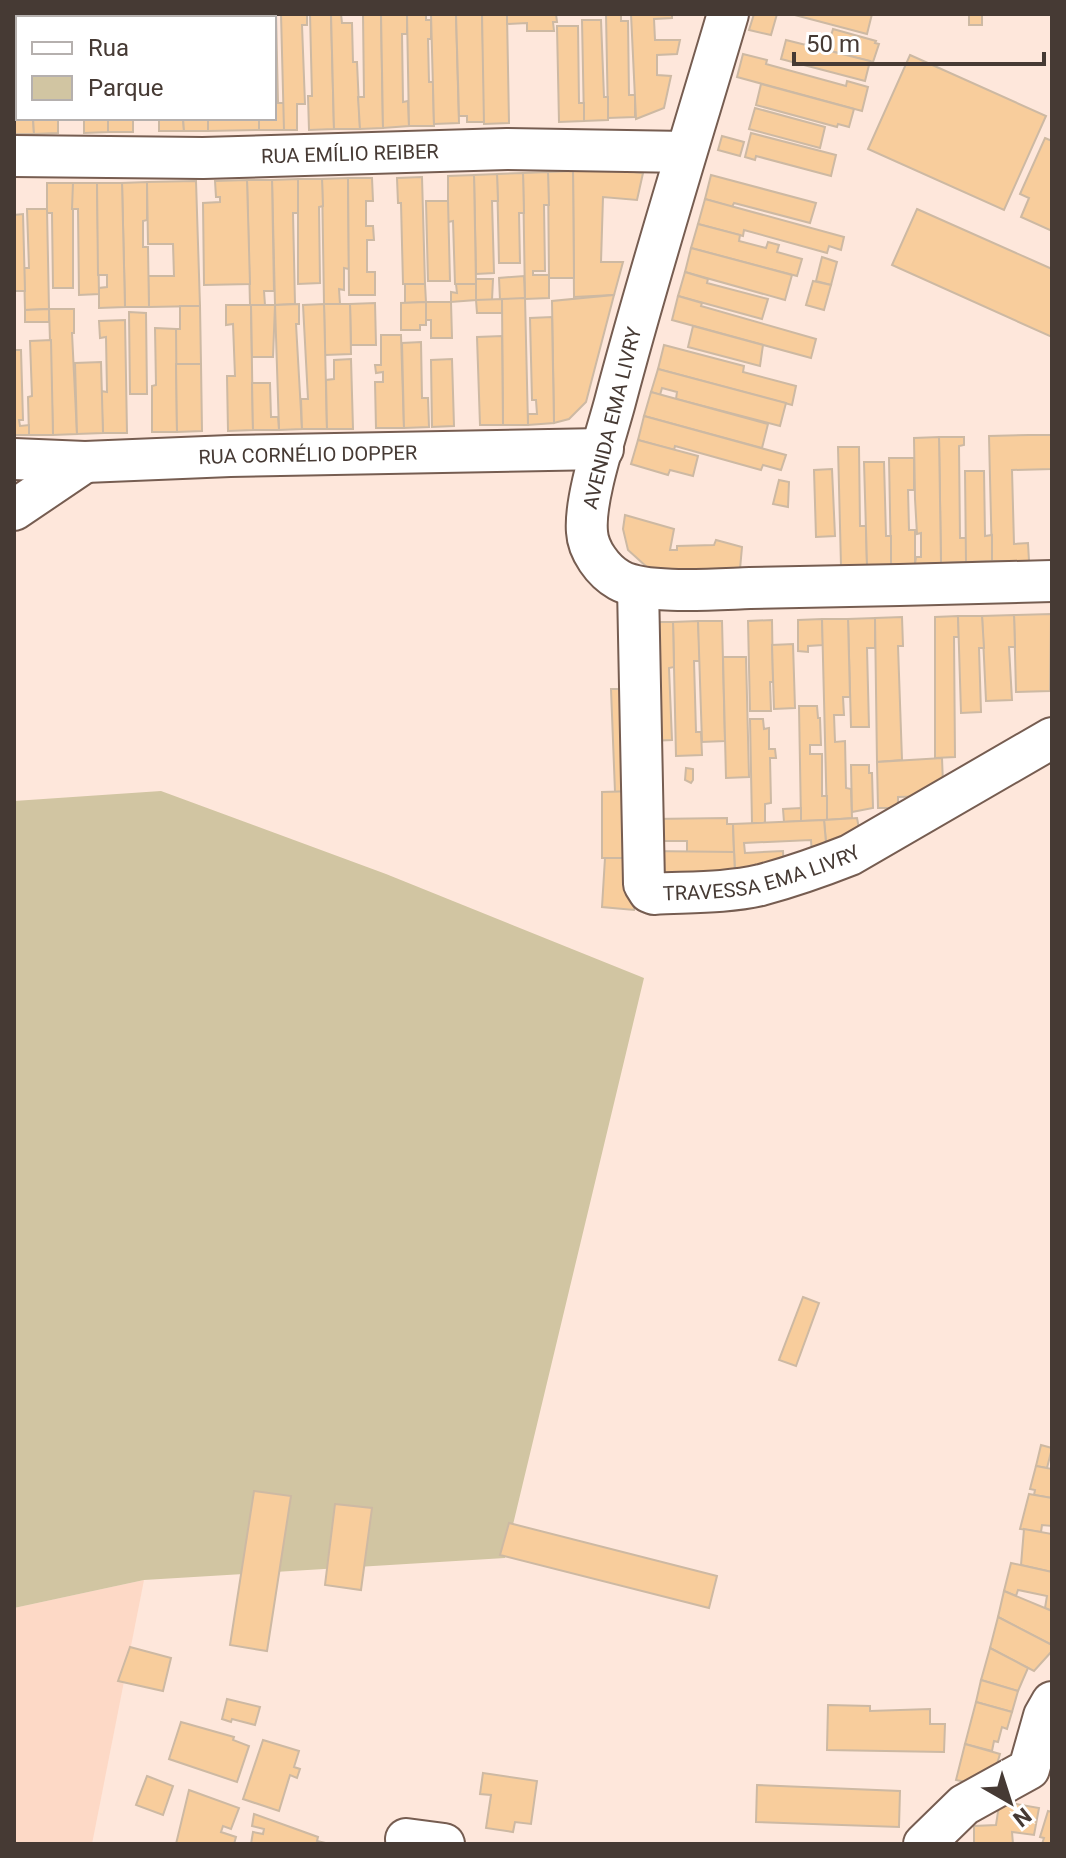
<svg xmlns="http://www.w3.org/2000/svg" width="1066" height="1858" viewBox="0 0 1066 1858" font-family="Roboto,sans-serif">
  <style>
    .built { fill: #fdd9c6 }
    .green { fill: #d1c5a2 }
    .building { fill: #f8cd9c; stroke: #cdb9a3; stroke-width: 2 }
    .lines { fill: none; stroke-linecap: round; stroke-linejoin: round }
    .minor-casing { stroke: #765d51; stroke-width: 44 }
    .minor { stroke: #fff; stroke-width: 40 }
    .labels { text-anchor: middle; dominant-baseline: central; stroke-width: 6; stroke-linejoin: round; paint-order: stroke }
    .street-label { font-size: 20px; fill: #463a34; stroke: #fff }
  </style>
  <rect width="100%" height="100%" fill="#fee7db"/>
  <polygon class="built" points="144,1580 92,1844 14,1844 14,1608"/>
  <polygon class="green" points="161,791 386,874 644,978 505,1558 144,1580 14,1608 14,801"/>
  <g class="building">
    <polygon points="14,14 30,14 30,18 18,18 18,42 14,42"/>
    <rect x="55" y="14" width="25" height="4"/>
    <rect x="155" y="14" width="26" height="4"/>
    <polygon points="210,14 249,14 249,18 211,18"/>
    <polygon points="256,14 276,14 278,103 284,103 284,130 259,130 259,118 274,118 274,18 256,18"/>
    <polygon points="281,14 307,14 307,25 302,25 305,104 297,104 297,130 284,130"/>
    <polygon points="310,14 331,14 334,129 309,130 308,96 312,96"/>
    <polygon points="331,14 341,14 342,23 352,23 353,62 357,62 360,129 334,129"/>
    <polygon points="363,14 381,14 383,128 360,129 358,97 364,97"/>
    <polygon points="381,14 407,14 407,34 402,34 403,102 408,101 409,126 383,128"/>
    <polygon points="407,14 426,14 426,20 431,20 431,39 428,39 429,82 433,82 434,126 409,126"/>
    <polygon points="431,14 456,14 459,123 434,124"/>
    <polygon points="456,14 482,14 485,122 467,122 467,116 459,116"/>
    <polygon points="482,14 507,14 509,123 484,124"/>
    <polygon points="507,14 556,14 557,22 553,22 554,31 527,31 527,23 507,24"/>
    <polygon points="606,14 621,14 621,21 628,21 629,95 635,95 635,117 608,118"/>
    <polygon points="631,14 672,14 672,18 654,19 655,40 680,40 677,54 657,55 657,75 671,76 664,108 636,119"/>
    <polygon points="754,14 777,14 771,35 749,30"/>
    <polygon points="791,14 872,14 867,34"/>
    <rect x="969" y="14" width="13" height="11"/>
    <polygon points="582,20 601,20 604,97 608,97 608,120 584,121"/>
    <polygon points="557,26 578,26 579,103 584,103 584,121 559,122"/>
    <polygon points="833,29 876,41 875,43 879,44 873,62 827,50"/>
    <polygon points="786,40 870,61 865,81 781,59"/>
    <polygon points="743,54 767,60 766,64 846,86 847,81 868,87 862,111 737,77"/>
    <polygon points="910,55 1046,116 1004,210 868,149"/>
    <polygon points="761,84 854,109 849,127 838,124 837,127 756,105"/>
    <polygon points="755,108 825,127 820,148 749,129"/>
    <polygon points="14,110 18,110 18,118 33,118 34,134 14,134"/>
    <polygon points="33,118 58,118 58,133 34,134"/>
    <polygon points="84,118 108,118 108,132 84,133"/>
    <rect x="108" y="118" width="25" height="14"/>
    <polygon points="159,118 183,118 184,131 159,131"/>
    <polygon points="183,118 208,118 208,131 184,131"/>
    <polygon points="208,118 259,118 259,130 208,131"/>
    <polygon points="751,133 836,155 831,176 756,156 755,160 745,157"/>
    <polygon points="722,136 744,142 740,156 718,150"/>
    <polygon points="1045,138 1052,141 1052,231 1021,217 1029,198 1020,194"/>
    <polygon points="606,169 643,173 637,200 603,197 601,262 623,262 614,295 574,297 573,171"/>
    <polygon points="573,171 574,278 549,278 548,172"/>
    <polygon points="548,172 549,205 544,205 545,271 533,271 533,275 549,275 549,298 525,299 523,173"/>
    <polygon points="523,173 524,213 519,213 520,263 499,263 497,174"/>
    <polygon points="497,174 498,201 492,201 494,273 476,274 474,175"/>
    <polygon points="474,175 476,284 455,284 453,221 448,222 448,176"/>
    <polygon points="711,175 816,203 810,223 734,203 732,207 705,199"/>
    <polygon points="422,177 425,284 403,284 401,203 398,203 397,178"/>
    <polygon points="348,178 349,269 344,268 344,290 339,289 340,304 324,304 322,179"/>
    <polygon points="348,178 372,178 373,201 366,201 366,226 373,226 374,240 367,240 367,272 375,272 375,295 349,295"/>
    <polygon points="298,179 298,213 293,213 295,304 275,305 272,180"/>
    <polygon points="298,179 322,179 323,206 319,207 320,283 298,284"/>
    <polygon points="247,180 272,180 274,291 264,291 265,305 250,305"/>
    <polygon points="247,180 250,284 204,285 203,203 220,202 220,197 216,197 215,181"/>
    <polygon points="196,181 200,306 149,307 148,276 174,276 173,244 148,244 147,182"/>
    <polygon points="147,182 147,220 143,221 143,247 148,247 149,307 125,307 122,183"/>
    <polygon points="47,183 73,183 73,288 53,288 52,213 47,213"/>
    <polygon points="73,183 97,183 99,294 79,295 78,209 72,209"/>
    <polygon points="97,183 122,183 125,307 99,308 99,288 107,287 107,275 98,275"/>
    <polygon points="705,199 844,237 841,250 829,246 827,253 744,230 743,236 698,224"/>
    <polygon points="426,201 448,201 450,281 428,281"/>
    <polygon points="27,209 47,209 49,309 25,310 24,268 29,268"/>
    <polygon points="917,209 1052,269 1052,337 892,265"/>
    <polygon points="23,214 25,291 14,291 14,215"/>
    <polygon points="698,224 740,235 739,241 766,248 768,242 779,245 777,252 802,259 797,276 691,248"/>
    <polygon points="691,248 792,275 785,300 685,272"/>
    <polygon points="822,257 837,262 831,285 816,281"/>
    <polygon points="685,272 708,279 707,283 768,299 762,319 678,296"/>
    <polygon points="524,276 525,299 500,300 499,278"/>
    <polygon points="476,279 493,279 492,300 476,300"/>
    <polygon points="813,281 831,285 824,310 806,305"/>
    <polygon points="405,284 425,284 426,302 405,303"/>
    <polygon points="456,284 476,284 476,300 451,302 451,292 457,293"/>
    <polygon points="614,295 586,402 569,419 554,423 552,301"/>
    <polygon points="678,296 702,303 701,306 816,339 811,358 672,320"/>
    <polygon points="525,298 528,425 503,425 502,299"/>
    <polygon points="502,299 502,313 477,313 476,300"/>
    <polygon points="426,302 426,325 420,325 420,330 401,330 401,303"/>
    <polygon points="426,302 451,302 452,338 431,338 431,320 426,320"/>
    <polygon points="375,303 376,345 351,345 350,304"/>
    <polygon points="299,304 299,324 296,324 302,429 279,430 275,305"/>
    <polygon points="324,304 350,304 351,354 325,355"/>
    <polygon points="324,304 327,429 302,429 301,399 308,399 303,305"/>
    <polygon points="226,305 251,305 253,430 228,431 227,376 235,376 233,324 226,325"/>
    <polygon points="251,305 275,305 273,357 252,357"/>
    <polygon points="180,306 200,306 201,364 176,364 176,329 180,329"/>
    <polygon points="49,309 74,309 74,333 72,333 77,434 53,435"/>
    <polygon points="49,309 49,322 25,322 25,310"/>
    <polygon points="129,312 146,313 147,394 130,394"/>
    <polygon points="552,317 554,423 528,425 528,414 537,414 536,400 532,400 530,318"/>
    <polygon points="125,320 127,433 103,433 101,391 107,392 106,337 100,338 99,321"/>
    <polygon points="693,326 763,345 760,366 688,347"/>
    <polygon points="155,328 176,329 177,432 152,432 152,386 156,385"/>
    <polygon points="381,335 401,335 404,428 376,428 375,382 383,382 383,372 376,373 375,365 381,365"/>
    <polygon points="502,336 503,425 480,425 477,337"/>
    <polygon points="51,340 53,435 29,435 28,397 32,396 30,341"/>
    <polygon points="421,342 422,398 428,398 429,427 404,428 402,343"/>
    <polygon points="664,345 744,366 743,372 796,386 792,405 658,369"/>
    <polygon points="14,350 21,350 23,420 19,420 20,426 29,425 29,435 14,435"/>
    <polygon points="351,359 353,429 327,429 326,380 334,379 334,360"/>
    <polygon points="452,359 454,426 432,427 431,360"/>
    <polygon points="101,362 103,433 77,434 75,363"/>
    <polygon points="176,364 201,364 202,431 177,432"/>
    <polygon points="658,369 786,403 780,426 676,399 677,392 662,388 660,395 651,392"/>
    <polygon points="252,383 270,383 271,417 278,417 279,430 253,430"/>
    <polygon points="651,392 768,424 762,448 644,416"/>
    <polygon points="644,416 786,455 781,470 763,465 761,470 675,446 674,450 638,440"/>
    <polygon points="1029,435 1052,435 1052,469 1012,470 1014,544 1028,543 1029,561 992,561 989,436"/>
    <polygon points="939,437 964,437 964,445 959,446 960,538 966,538 966,562 941,563"/>
    <polygon points="939,437 941,563 915,564 916,557 921,557 921,533 917,534 915,499 914,438"/>
    <polygon points="638,440 698,456 693,476 670,470 668,475 631,464"/>
    <polygon points="838,447 859,447 860,526 866,526 867,565 841,566"/>
    <polygon points="889,458 914,458 914,490 908,490 909,530 915,530 915,564 891,565"/>
    <polygon points="864,462 884,462 886,536 891,536 891,565 867,565"/>
    <polygon points="832,469 835,536 816,537 814,470"/>
    <polygon points="965,471 984,471 985,536 992,535 992,561 966,562"/>
    <polygon points="779,480 789,482 788,507 773,504"/>
    <polygon points="625,515 674,529 670,550 677,550 677,546 714,545 716,540 742,547 740,569 666,571 648,568 628,550 623,529"/>
    <polygon points="1051,614 1050,691 1016,692 1014,615"/>
    <polygon points="1014,615 1015,647 1009,647 1012,700 986,701 982,616"/>
    <polygon points="958,616 959,637 954,637 955,757 935,758 935,617"/>
    <polygon points="958,616 982,616 984,648 979,648 981,712 961,713"/>
    <polygon points="902,617 903,646 898,646 902,760 877,762 875,618"/>
    <polygon points="875,618 875,648 867,648 869,727 851,727 848,619"/>
    <polygon points="822,619 823,645 808,646 808,652 798,651 798,620"/>
    <polygon points="822,619 848,619 850,697 843,697 844,715 834,715 835,742 845,741 846,788 851,789 852,818 827,820"/>
    <polygon points="772,620 773,682 770,682 771,711 750,711 748,621"/>
    <polygon points="698,621 700,661 694,661 696,732 701,732 702,755 676,756 673,622"/>
    <polygon points="698,621 722,621 725,741 702,742"/>
    <polygon points="646,622 673,622 674,667 669,668 672,740 650,741"/>
    <polygon points="793,644 795,708 774,709 772,645"/>
    <polygon points="723,657 746,657 749,777 726,778"/>
    <polygon points="611,689 634,689 637,791 615,792"/>
    <polygon points="799,706 817,706 818,718 820,718 821,745 810,745 810,754 822,754 822,796 827,796 827,820 801,821"/>
    <polygon points="750,719 763,719 764,729 769,728 769,749 775,749 776,758 770,758 771,803 765,804 765,823 752,823"/>
    <polygon points="942,758 943,784 937,796 898,797 898,808 878,808 877,762"/>
    <polygon points="851,765 869,765 869,773 872,773 873,808 852,812"/>
    <polygon points="686,768 693,769 693,780 691,783 685,780"/>
    <polygon points="637,791 638,858 602,858 602,792"/>
    <polygon points="801,808 801,821 784,822 783,809"/>
    <polygon points="727,818 727,824 733,824 734,853 687,852 687,841 653,841 652,819"/>
    <polygon points="857,818 860,834 827,853 824,820"/>
    <polygon points="824,820 827,855 812,856 811,840 744,843 745,853 783,851 784,872 735,874 733,824"/>
    <polygon points="648,851 734,852 735,874 648,881"/>
    <polygon points="605,858 638,858 634,910 602,907"/>
    <polygon points="803,1297 819,1303 796,1366 779,1360"/>
    <polygon points="1041,1445 1052,1448 1047,1468 1036,1466"/>
    <polygon points="1036,1466 1052,1469 1052,1498 1034,1495 1035,1490 1030,1489"/>
    <polygon points="254,1491 291,1496 267,1651 230,1645"/>
    <polygon points="1029,1494 1052,1498 1052,1526 1042,1525 1041,1532 1020,1529"/>
    <polygon points="335,1504 372,1508 361,1590 325,1585"/>
    <polygon points="509,1523 717,1576 709,1608 500,1555"/>
    <polygon points="1024,1529 1052,1534 1052,1572 1021,1565"/>
    <polygon points="1011,1563 1052,1572 1052,1611 1045,1608 1047,1596 1018,1590 1016,1596 1004,1591"/>
    <polygon points="1004,1591 1052,1611 1052,1645 998,1617"/>
    <polygon points="998,1617 1052,1645 1052,1651 1034,1671 990,1648"/>
    <polygon points="130,1647 171,1658 163,1691 118,1681"/>
    <polygon points="990,1648 1028,1668 1018,1691 981,1680"/>
    <polygon points="981,1680 1018,1691 1012,1712 976,1702"/>
    <polygon points="227,1699 260,1707 255,1725 232,1719 231,1722 222,1719"/>
    <polygon points="976,1702 1012,1712 1007,1729 1002,1727 998,1742 994,1741 992,1751 965,1744"/>
    <polygon points="828,1705 870,1706 870,1711 930,1709 930,1724 945,1724 944,1752 827,1750"/>
    <polygon points="181,1722 234,1737 233,1740 249,1746 237,1782 169,1759"/>
    <polygon points="263,1740 299,1751 294,1767 300,1769 297,1778 290,1775 279,1811 243,1799"/>
    <polygon points="965,1744 1000,1754 990,1787 956,1780"/>
    <polygon points="483,1773 537,1781 531,1824 515,1822 513,1832 486,1828 491,1795 480,1794"/>
    <polygon points="147,1776 173,1786 163,1815 136,1805"/>
    <polygon points="757,1785 900,1791 899,1827 756,1822"/>
    <polygon points="189,1790 239,1808 231,1829 223,1826 221,1832 236,1837 234,1844 176,1844"/>
    <polygon points="1011,1803 1039,1808 1034,1835 1012,1832 1013,1844 974,1844 974,1826 996,1825 999,1805"/>
    <polygon points="1048,1811 1052,1812 1052,1844 1042,1844 1044,1838 1040,1837"/>
    <polygon points="254,1814 318,1837 317,1841 330,1844 251,1844 253,1832 263,1834 264,1829 252,1826"/>
  </g>
  <g class="lines">
    <defs>
      <g id="minor">
        <path d="M728,14C690,143 649,272 615,402C606,436 584,499 587,532C588,550 603,571 619,580C645,595 718,589 750,588C851,586 951,584 1052,581"/>
        <path id="s1" d="M14,156L203,158L507,149L686,152"/>
        <path id="s2" d="M14,459L85,462L230,456L603,449"/>
        <polyline points="14,510 85,462"/>
        <path id="s3" d="M638,587L644,884L649,892L654,894C689,892 727,893 761,885C791,877 822,866 850,855L1052,738"/>
        <polyline points="406,1839 444,1844"/>
        <polyline points="924,1844 964,1805 1029,1769 1044,1716 1052,1702"/>
      </g>
    </defs>
    <use href="#minor" class="minor-casing"/>
    <use href="#minor" class="minor"/>
  </g>
  <g class="labels">
    <g class="street-label">
      <text stroke="none"><textPath href="#s1" startOffset="336">RUA EMÍLIO REIBER</textPath></text>
      <text transform="translate(612 418) rotate(-76)">AVENIDA EMA LIVRY</text>
      <text stroke="none"><textPath href="#s2" startOffset="294">RUA CORNÉLIO DOPPER</textPath></text>
      <text stroke="none"><textPath href="#s3" startOffset="422">TRAVESSA EMA LIVRY</textPath></text>
    </g>
  </g>
  <rect width="1066" height="1858" fill="none" stroke="#463a34" stroke-width="32"/>
  <rect x="16" y="16" width="260" height="104" fill="#ffffff" stroke="#b5b0ae" stroke-width="2"/>
  <rect x="32" y="42" width="40" height="12" fill="#ffffff" stroke="#b5b0ae" stroke-width="2"/>
  <text x="88" y="56" font-size="24" fill="#463a34">Rua</text>
  <rect x="32" y="76" width="40" height="24" fill="#d1c5a2" stroke="#b5b0ae" stroke-width="2"/>
  <text x="88" y="96" font-size="24" fill="#463a34">Parque</text>
  <g transform="translate(1010 1802) rotate(141)" stroke="#ffffff" stroke-width="6" paint-order="stroke">
  <path d="M0-6L14 30L0 20L-14 30Z" fill="#463a34"/>
  <text y="-12" font-size="22" font-weight="bold" text-anchor="middle" fill="#463a34">N</text>
  </g>
  <path d="M794 52v12h250v-12" fill="none" stroke="#463a34" stroke-width="4"/>
  <text x="806" y="52" font-size="24" fill="#463a34" stroke="#ffffff" stroke-width="6" paint-order="stroke">50 m</text>
</svg>
